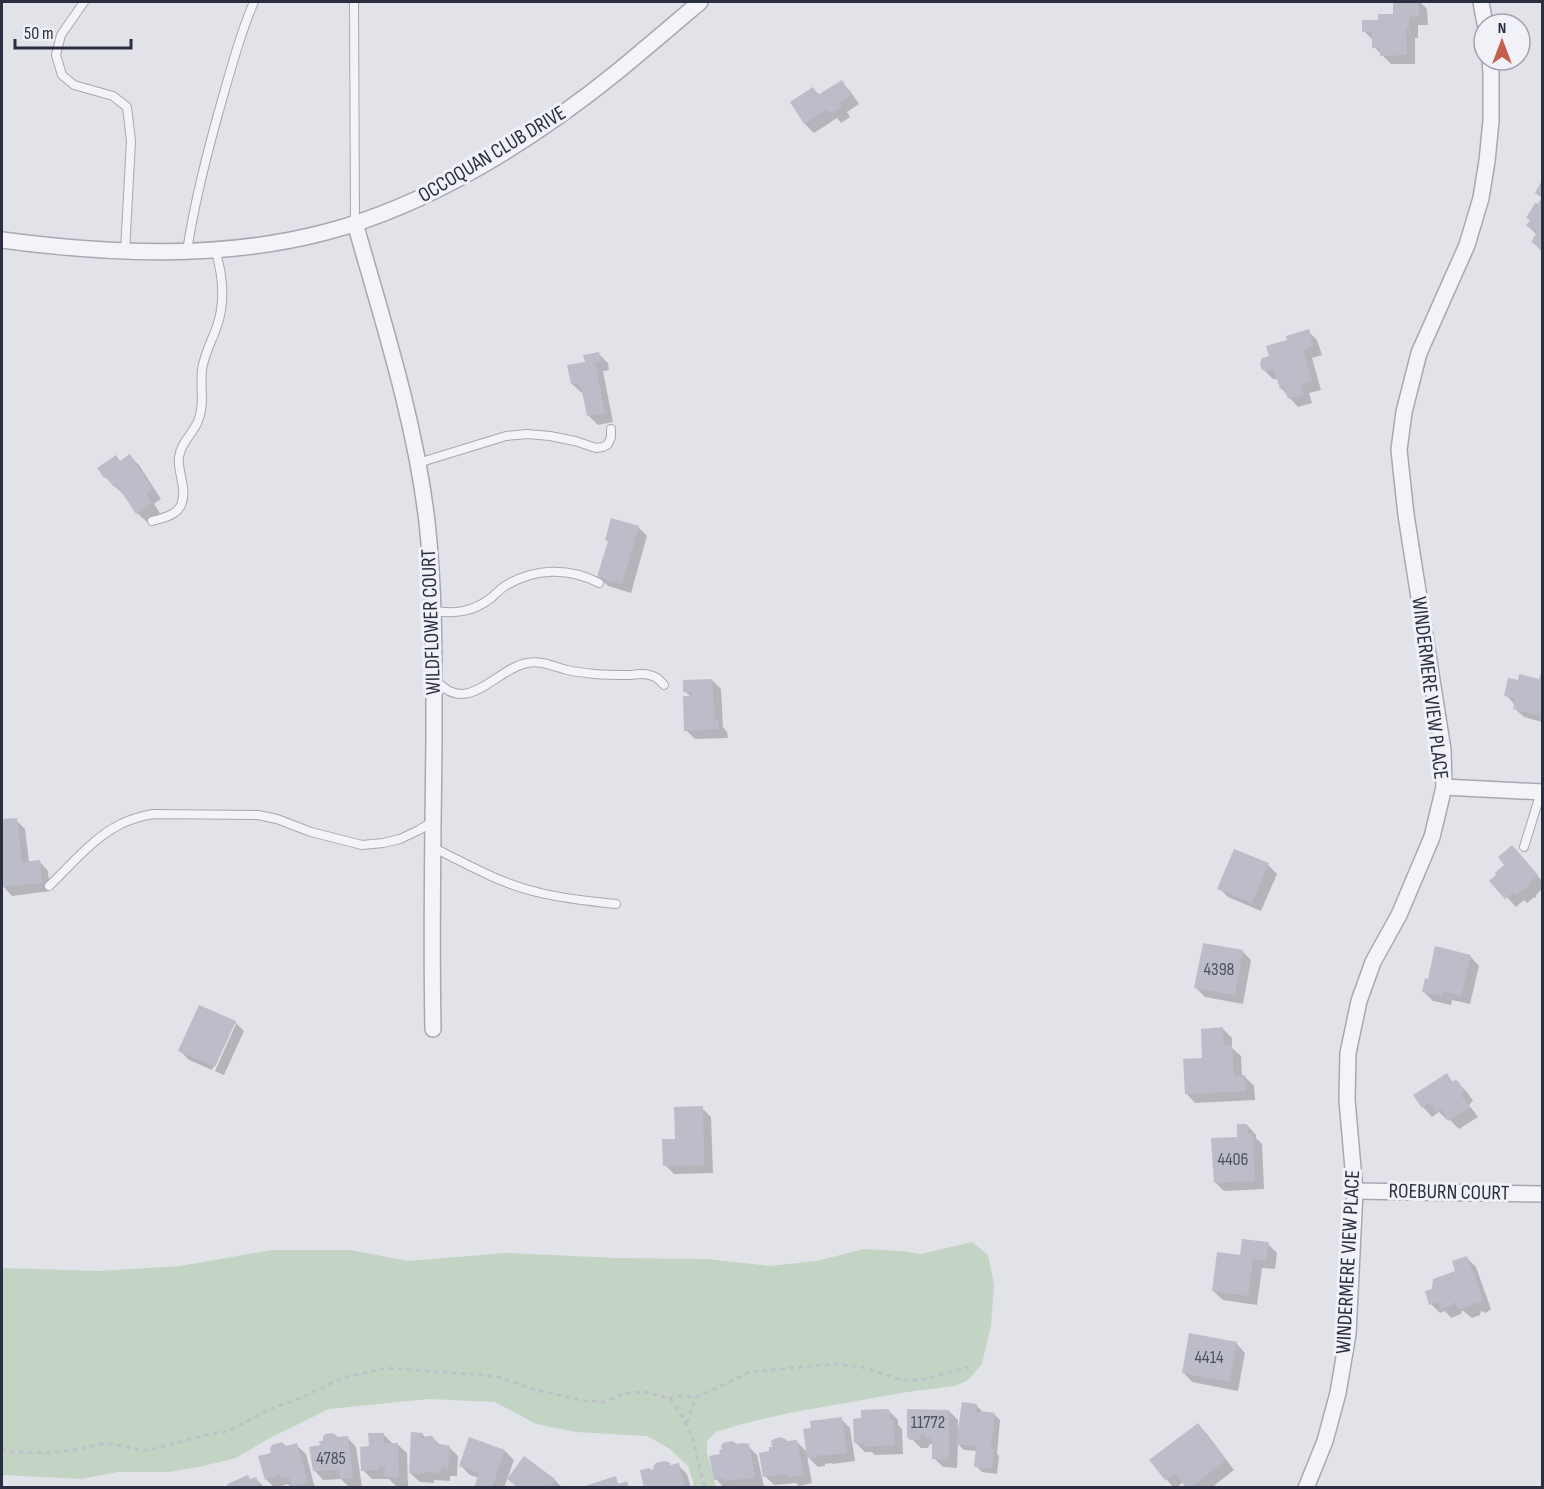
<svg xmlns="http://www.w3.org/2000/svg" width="1544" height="1489" viewBox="0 0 1544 1489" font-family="'Sofia Sans Condensed',sans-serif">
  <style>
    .green { fill: #c3d3c4 }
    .shadow { fill: #0003 }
    .building { fill: #bcbdc9 }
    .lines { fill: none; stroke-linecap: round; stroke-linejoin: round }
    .lane-casing { stroke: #a7a8b3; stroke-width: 10 }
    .street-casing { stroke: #a7a8b3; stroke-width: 18 }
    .path { stroke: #c0c0c8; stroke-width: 3; stroke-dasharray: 4.5 4.5; stroke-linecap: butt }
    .lane { stroke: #f4f4f8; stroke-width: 8 }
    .street { stroke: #f4f4f8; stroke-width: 15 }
    .labels { text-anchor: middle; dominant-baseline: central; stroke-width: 6; stroke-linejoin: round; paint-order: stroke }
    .number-label { font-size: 18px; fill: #4f5162 }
    .street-label { font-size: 21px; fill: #2b2d40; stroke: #f1f2f7 }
  </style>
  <rect width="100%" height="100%" fill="#e2e2e9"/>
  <polygon class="green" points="972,1242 988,1255 994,1285 991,1325 982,1364 967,1381 955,1386 907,1392 789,1413 742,1424 716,1432 707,1441 707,1453 716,1487 693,1487 693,1482 688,1466 670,1449 647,1436 576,1432 536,1424 495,1402 429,1399 329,1409 268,1439 236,1458 199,1467 168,1472 118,1472 81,1479 2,1475 2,1268 99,1271 180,1266 272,1250 350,1250 408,1261 507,1253 616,1258 707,1259 770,1266 817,1261 864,1249 901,1251 921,1254"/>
  <g class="shadow">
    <polygon points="1394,2 1420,2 1427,9 1428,25 1418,25 1418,38 1415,38 1415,64 1391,64 1374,47 1373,40 1364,31 1379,21 1395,16"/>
    <polygon points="841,82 850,91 859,104 847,112 850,117 841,123 837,118 814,133 805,124 792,102 813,89 820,95"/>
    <polygon points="1542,202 1542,252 1533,242 1537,235 1528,226 1538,206"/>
    <polygon points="1308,331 1317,340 1322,355 1312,358 1321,390 1309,393 1312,403 1298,407 1281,388 1279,379 1273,379 1263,369 1271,357"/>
    <polygon points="599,354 608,363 609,370 603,371 613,422 598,425 589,416 584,392 582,393 572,384"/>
    <polygon points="130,456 139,465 161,499 154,504 160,513 147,522 137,513 125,494 124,495 105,477 121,462"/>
    <polygon points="638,527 647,536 631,593 608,586 599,577"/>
    <polygon points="1542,672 1542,722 1524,717 1514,708 1515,705 1506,695 1519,682 1540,681"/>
    <polygon points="712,680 721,689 723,727 727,732 728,738 695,739 686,730 691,697 685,691"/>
    <polygon points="16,820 25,829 29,862 39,861 48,871 50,891 12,896 3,886 2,821"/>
    <polygon points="1521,856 1542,881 1542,889 1536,895 1537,896 1535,898 1534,897 1527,903 1524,900 1516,907 1492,881"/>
    <polygon points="1268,865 1277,874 1261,911 1228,897 1219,888"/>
    <polygon points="1242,951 1251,960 1243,1004 1205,997 1196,988"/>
    <polygon points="1470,956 1479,966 1470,1004 1452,1000 1451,1005 1433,1001 1423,991 1429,981"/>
    <polygon points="235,1022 244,1031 224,1075 215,1071 236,1024 233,1024 212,1070 189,1060 180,1051"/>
    <polygon points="1223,1029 1232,1038 1232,1048 1241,1056 1242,1077 1245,1077 1254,1086 1255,1100 1195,1103 1186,1093 1204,1059"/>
    <polygon points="1446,1075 1454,1083 1457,1082 1467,1092 1473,1101 1469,1105 1478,1117 1459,1129 1449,1119 1447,1120 1439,1112 1432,1117 1423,1107"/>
    <polygon points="702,1108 711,1117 713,1173 674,1174 665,1165 676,1141"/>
    <polygon points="1247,1125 1256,1135 1256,1138 1262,1144 1264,1189 1224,1191 1215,1182"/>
    <polygon points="1268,1244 1277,1253 1275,1269 1262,1268 1257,1305 1223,1300 1213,1291 1241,1256"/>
    <polygon points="1467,1258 1476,1267 1491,1309 1486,1313 1481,1311 1480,1315 1472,1318 1462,1310 1461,1314 1451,1318 1445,1311 1440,1313 1431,1304 1433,1290 1457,1272"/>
    <polygon points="1236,1343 1245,1353 1238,1391 1192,1382 1183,1372"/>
    <polygon points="976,1405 982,1411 982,1413 994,1414 1000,1420 997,1454 999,1456 997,1474 982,1472 976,1466 977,1451 964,1450 958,1444 957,1468 943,1467 934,1458 934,1444 930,1444 928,1448 921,1448 909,1436 949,1411 958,1420 958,1428 960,1428"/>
    <polygon points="889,1411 898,1420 898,1425 902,1429 903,1454 875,1455 872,1452 865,1452 856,1443"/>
    <polygon points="841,1419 850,1428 855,1461 832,1464 831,1463 825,1464 825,1466 818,1467 807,1456 812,1483 799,1486 796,1483 774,1485 765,1476 771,1452 788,1443 797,1442 808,1453"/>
    <polygon points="1198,1425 1207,1434 1234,1470 1211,1488 1187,1488 1183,1482 1176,1488 1174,1488 1166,1479"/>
    <polygon points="383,1434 393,1444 397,1444 407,1453 408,1486 396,1486 389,1479 372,1479 363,1470"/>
    <polygon points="422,1434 427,1439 432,1437 439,1444 449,1447 458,1456 457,1476 450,1476 450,1481 434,1480 434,1483 420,1482 410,1473"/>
    <polygon points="347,1437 356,1447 362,1487 350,1488 341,1479 323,1480 314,1470 321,1447 338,1439"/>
    <polygon points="296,1445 306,1454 315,1488 291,1488 288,1484 275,1488 266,1479 272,1454"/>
    <polygon points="736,1445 748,1446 757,1455 764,1486 756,1488 724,1488 716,1479 722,1455"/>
    <polygon points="505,1451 514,1460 504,1488 476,1487 479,1478 470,1475 461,1466"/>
    <polygon points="524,1458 555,1480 562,1488 516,1488"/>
    <polygon points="678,1465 687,1474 691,1488 646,1488 652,1471"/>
    <polygon points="256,1479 265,1488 230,1488 251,1480"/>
  </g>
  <g class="building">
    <polygon points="1393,2 1419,2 1419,16 1409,17 1409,29 1406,29 1407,55 1380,56 1380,47 1372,48 1372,32 1362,32 1362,20 1378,20 1378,14 1393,14"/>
    <polygon points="842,80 851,95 839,102 842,107 831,114 827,109 804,124 790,102 813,87 818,95"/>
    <polygon points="1542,180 1542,198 1535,193"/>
    <polygon points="1540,200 1542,201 1542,249 1531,242 1537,232 1526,226 1530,220 1526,218 1535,203 1538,204"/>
    <polygon points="1309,329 1313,346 1303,349 1312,381 1301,384 1304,394 1288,399 1284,387 1280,389 1274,369 1267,371 1262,370 1260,363 1262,358 1269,356 1266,346 1287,340 1286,336"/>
    <polygon points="599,352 601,361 595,362 605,413 587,416 581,386 579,387 579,383 571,384 567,365 585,362 583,355"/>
    <polygon points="130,454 153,489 146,494 152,503 136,514 117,485 114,487 106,477 104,478 97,468 116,455 120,461"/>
    <polygon points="611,518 639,526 622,584 597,577 608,541 605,540"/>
    <polygon points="1542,670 1542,716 1513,709 1515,698 1504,696 1508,678 1518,680 1519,674 1539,679"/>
    <polygon points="712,679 715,721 719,721 719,729 684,731 683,696 692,696 692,692 683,692 683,680"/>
    <polygon points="17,818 22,862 40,860 42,883 2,887 2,819"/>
    <polygon points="1512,845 1538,875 1528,884 1529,886 1524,890 1523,889 1516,895 1514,892 1505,899 1489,881 1496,875 1495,873 1504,865 1498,857"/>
    <polygon points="1234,849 1269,863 1252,903 1217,889"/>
    <polygon points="1203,943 1243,950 1235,995 1194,988"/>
    <polygon points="1435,946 1471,955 1461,996 1443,991 1442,996 1422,992 1425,978 1428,979"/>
    <polygon points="199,1005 236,1021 215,1067 178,1051"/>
    <polygon points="1223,1027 1224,1045 1232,1045 1234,1076 1245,1075 1246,1091 1185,1094 1183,1059 1202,1058 1201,1029"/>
    <polygon points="1447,1073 1452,1082 1455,1080 1458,1081 1464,1091 1463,1094 1461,1095 1470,1107 1448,1121 1441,1109 1436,1112 1430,1103 1422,1108 1413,1095"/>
    <polygon points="703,1106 704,1165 663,1166 662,1139 675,1139 674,1107"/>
    <polygon points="1237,1124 1247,1124 1248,1133 1253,1133 1255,1181 1214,1183 1211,1138 1237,1137"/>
    <polygon points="1242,1239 1269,1242 1266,1261 1253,1259 1248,1296 1212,1291 1217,1252 1240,1255"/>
    <polygon points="1467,1256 1483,1299 1481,1302 1475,1304 1472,1303 1471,1306 1461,1309 1457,1307 1455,1302 1453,1303 1452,1305 1441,1309 1438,1302 1429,1305 1425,1291 1432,1289 1433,1279 1455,1271 1452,1261"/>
    <polygon points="1189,1333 1237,1342 1229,1382 1182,1373"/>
    <polygon points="962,1402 977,1404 976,1412 979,1413 980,1411 995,1413 991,1449 994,1449 992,1469 974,1467 976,1446 956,1444"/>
    <polygon points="889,1409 890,1419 893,1419 895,1445 865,1447 864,1443 854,1443 853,1419 861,1418 861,1410"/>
    <polygon points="907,1409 949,1410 949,1459 932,1459 932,1439 927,1438 924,1435 921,1435 919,1440 910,1440 907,1437"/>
    <polygon points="842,1417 847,1453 822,1456 821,1454 816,1455 817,1457 807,1458 803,1429 811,1428 810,1421"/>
    <polygon points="1198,1423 1226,1460 1190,1488 1186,1488 1175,1473 1165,1480 1149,1460"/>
    <polygon points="411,1432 423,1433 422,1438 425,1438 427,1436 432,1436 435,1440 435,1443 450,1446 448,1468 441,1467 441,1473 425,1472 425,1474 409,1473"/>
    <polygon points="333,1433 338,1437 348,1436 353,1478 340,1479 339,1470 313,1471 309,1447 320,1445 319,1441 323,1441 323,1437 325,1434"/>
    <polygon points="368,1433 384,1433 384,1443 398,1443 399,1477 385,1477 385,1467 378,1467 378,1470 361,1471 360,1447 369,1446"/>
    <polygon points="469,1437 505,1450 492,1488 474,1488 479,1473 459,1466"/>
    <polygon points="781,1437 788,1441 797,1440 804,1475 789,1477 788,1474 763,1477 759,1453 769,1451 769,1447 772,1447 771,1441 774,1439"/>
    <polygon points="732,1441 737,1444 743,1443 749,1444 755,1477 741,1480 740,1478 725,1481 724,1478 714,1480 709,1456 720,1454 719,1450 722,1449 721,1446 723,1443"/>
    <polygon points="282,1442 286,1446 297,1443 308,1483 292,1487 289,1477 281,1479 280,1475 265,1480 258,1456 271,1453 270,1449 272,1445"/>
    <polygon points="524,1456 555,1479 549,1488 513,1488 515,1485 507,1479"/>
    <polygon points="665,1461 670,1463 670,1465 679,1463 685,1488 644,1488 640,1470 650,1468 651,1470 654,1469 653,1467 656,1463"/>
    <polygon points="248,1475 250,1479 256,1477 260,1488 229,1488 227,1484"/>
    <polygon points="616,1476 618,1484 627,1481 629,1488 586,1488 585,1486"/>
  </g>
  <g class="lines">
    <defs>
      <g id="lane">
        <polyline points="84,2 61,35 56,55 62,75 74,85 113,96 127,107 131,141 125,251"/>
        <polyline points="354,2 355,223"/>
        <path d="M187,251C195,198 209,145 224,93C233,62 241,31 254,2"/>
        <polyline points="418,463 506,436 527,434 550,436 575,441 596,448 603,447 608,444 611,437 611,429"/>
        <path d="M152,521C163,518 179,515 182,502C187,488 177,471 179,457C181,442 193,434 198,421C205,405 200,387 202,370C204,354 212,341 217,326C226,300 223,275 215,249"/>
        <path d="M434,611C455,614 473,612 491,598C496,594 500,589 505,586C534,568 569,567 599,583"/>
        <path d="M435,679C467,718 495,669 527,663C542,660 554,667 567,670C576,672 586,673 595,674C607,675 619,675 631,675C637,674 644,673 649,675C656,676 660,680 664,685"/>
        <polyline points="1524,847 1541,792"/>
        <path d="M434,848C467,864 501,884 537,892C563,899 590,901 616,904"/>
        <path d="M49,886C70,866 95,836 121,824C131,819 142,816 153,814L258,815L277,819L311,832L362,845L383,843L400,839L419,830L432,822"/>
      </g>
      <g id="street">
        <polyline points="1481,2 1485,24"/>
        <path d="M355,223C383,322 415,420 427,522C435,595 434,667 434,739C433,836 431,933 433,1029"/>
        <path d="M2,240C108,254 220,260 326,232C430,205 534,139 617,72C645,49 673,25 700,2"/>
        <polyline points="1444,787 1542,792"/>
        <polyline points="1355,1191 1542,1194"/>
        <polyline points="1306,1488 1325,1441 1338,1393 1348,1334 1355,1191 1347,1100 1348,1053 1359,1001 1373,962 1399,915 1432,837 1444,787 1443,750 1406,515 1399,450 1404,412 1419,353 1467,245 1481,198 1487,161 1491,121 1491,72 1490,60"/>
      </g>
    </defs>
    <use href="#lane" class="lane-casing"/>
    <use href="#street" class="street-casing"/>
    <g class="path">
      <polyline points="669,1398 680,1396 697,1397"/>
      <polyline points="687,1423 692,1407 697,1397 750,1372 834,1364 862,1367 902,1380 921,1380 968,1367"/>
      <polyline points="2,1448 9,1452 50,1453 79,1449 106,1443 141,1450 150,1450 202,1436 228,1431 270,1409 301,1398 342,1378 386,1368 496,1376 536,1390 586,1401 605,1402 625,1393 644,1392 669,1398 683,1417 692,1437 705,1488"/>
    </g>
    <use href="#lane" class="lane"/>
    <use href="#street" class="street"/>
  </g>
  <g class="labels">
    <g class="number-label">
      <text x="1219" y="969">4398</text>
      <text x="1233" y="1159">4406</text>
      <text x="1209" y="1357">4414</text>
      <text x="928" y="1422">11772</text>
      <text x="331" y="1458">4785</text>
    </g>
    <g class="street-label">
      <text transform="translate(492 154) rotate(-31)">OCCOQUAN CLUB DRIVE</text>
      <text transform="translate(431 622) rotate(-92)">WILDFLOWER COURT</text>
      <text transform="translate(1430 688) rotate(83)">WINDERMERE VIEW PLACE</text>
      <text transform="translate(1449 1192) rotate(1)">ROEBURN COURT</text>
      <text transform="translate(1348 1262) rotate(-87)">WINDERMERE VIEW PLACE</text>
    </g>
  </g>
  <rect width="1544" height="1489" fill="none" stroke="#2b2d40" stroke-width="6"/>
  <g transform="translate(1502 42)"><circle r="28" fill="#f1f2f7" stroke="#a2a3ae" stroke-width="1.5"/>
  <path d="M0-4.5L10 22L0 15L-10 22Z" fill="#c65e4e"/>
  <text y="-9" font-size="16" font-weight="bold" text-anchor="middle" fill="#2b2d40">N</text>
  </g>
  <path d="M15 39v9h116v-9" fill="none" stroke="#2b2d40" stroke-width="3"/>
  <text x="24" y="39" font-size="18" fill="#2b2d40" stroke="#f1f2f7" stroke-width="4.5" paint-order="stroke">50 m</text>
</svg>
